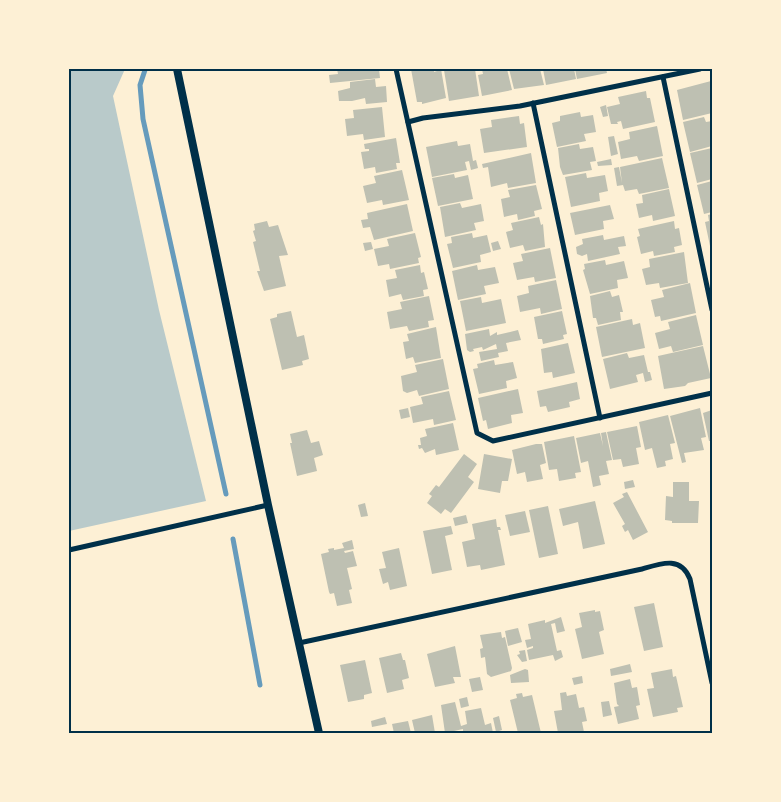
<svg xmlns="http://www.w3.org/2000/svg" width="781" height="802" viewBox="0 0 781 802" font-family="'PT Serif',serif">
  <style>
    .green { fill: #b9caca }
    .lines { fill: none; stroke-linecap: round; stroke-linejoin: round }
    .stream { stroke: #669bbc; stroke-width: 5 }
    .building { fill: #bec0b2 }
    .minor { stroke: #003049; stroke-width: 5 }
    .tertiary { stroke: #003049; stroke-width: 8 }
    .neatline { fill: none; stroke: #003049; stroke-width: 2 }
  </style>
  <rect width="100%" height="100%" fill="#fdf0d5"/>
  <polygon class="green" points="69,69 125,69 113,96 159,310 206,501 69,531"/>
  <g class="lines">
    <g class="stream">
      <polyline points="145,70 140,85 143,119 226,494"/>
      <polyline points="233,539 260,685"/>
    </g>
  </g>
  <g class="building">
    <polygon points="337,69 379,69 380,78 330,83 329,75 338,74"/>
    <polygon points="411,69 434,69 434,72 437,71 436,69 441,69 446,98 422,104 422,102 417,102"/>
    <polygon points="450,69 475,69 479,96 449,101 444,70"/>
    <polygon points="482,69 507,69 512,90 482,96 478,75 483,74"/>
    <polygon points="509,69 540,69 544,85 514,89"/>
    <polygon points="543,69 574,69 576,79 546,85"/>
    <polygon points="575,69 606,69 607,73 577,79"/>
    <polygon points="375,79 376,87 386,86 387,102 366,104 365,98 352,101 339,101 338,91 350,88 350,82"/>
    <polygon points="711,81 712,113 683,120 677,90"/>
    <polygon points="646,91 647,98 650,98 655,122 623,129 621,121 617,122 618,124 611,124 607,107 620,104 618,97"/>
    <polygon points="606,105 608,116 603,117 600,107"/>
    <polygon points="382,107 385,137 364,140 363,134 347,136 345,119 354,118 353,110"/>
    <polygon points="580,112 581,117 593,115 596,132 584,134 586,141 557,147 552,123 560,121 560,116"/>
    <polygon points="519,116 520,124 524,123 527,147 484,153 480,129 492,127 491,120"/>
    <polygon points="704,117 706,122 712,121 712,146 690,152 683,122"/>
    <polygon points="657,126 663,156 639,161 637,156 621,159 618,142 630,139 629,132"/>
    <polygon points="614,136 618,154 611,156 608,137"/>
    <polygon points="396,138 400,163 396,163 397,169 376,173 375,167 364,169 361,152 369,151 369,149 365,149 364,144"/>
    <polygon points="457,141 458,146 470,144 473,161 476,160 478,168 471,170 469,161 465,162 467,170 432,177 426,147"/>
    <polygon points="579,144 580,149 593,147 596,161 590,162 592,170 563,175 560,167 558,148"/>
    <polygon points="712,148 712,179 697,183 690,153"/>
    <polygon points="531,153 536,183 508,188 507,183 491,187 488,167 483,168 482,164"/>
    <polygon points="662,158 669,188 639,194 637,189 625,191 623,185 617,186 614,168 619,167 622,183 620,167"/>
    <polygon points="611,159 612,165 598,166 597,162"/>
    <polygon points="402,170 409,200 383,205 382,200 367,203 363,186 376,183 374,176"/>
    <polygon points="586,173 587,178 605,175 608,191 599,193 600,201 571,207 565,177"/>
    <polygon points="454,174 455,178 468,175 473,199 438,206 432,178"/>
    <polygon points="712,181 712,212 704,214 697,185"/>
    <polygon points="536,185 542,209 534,211 535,216 518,220 517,214 504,217 501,199 510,197 508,190"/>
    <polygon points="669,189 675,216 653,221 652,215 639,218 636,204 643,203 642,195"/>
    <polygon points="460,203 462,208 481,204 484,221 474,223 476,230 445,237 440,207"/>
    <polygon points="407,204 413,231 374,240 370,227 363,228 361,220 368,219 367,213"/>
    <polygon points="610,205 614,219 603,221 604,229 575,235 570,213"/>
    <polygon points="712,214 712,246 710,246 705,222 709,221 708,215"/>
    <polygon points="539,217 541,225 543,224 545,247 525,251 523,245 510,248 506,232 513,230 511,223"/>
    <polygon points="267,221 269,227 278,225 288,255 279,256 286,286 264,291 257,271 260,271 253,242 256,241 253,231 255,230 254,224"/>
    <polygon points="674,221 675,229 679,228 682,245 674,247 675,252 654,256 653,251 641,254 637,237 640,236 638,229"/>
    <polygon points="415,233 421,257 418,258 419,263 390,269 389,264 378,266 374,249 389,246 387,239"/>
    <polygon points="472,233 473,238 487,235 491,252 480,255 481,262 453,268 447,244 452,243 451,237"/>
    <polygon points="603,235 604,240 624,236 626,246 618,247 620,254 588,261 587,254 582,256 577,254 576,247 583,244 582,239"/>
    <polygon points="498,241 501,249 493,251 491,243"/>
    <polygon points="371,242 373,249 365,251 363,243"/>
    <polygon points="550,248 556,278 535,282 534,277 517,280 513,263 523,261 521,254"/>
    <polygon points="684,252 688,283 660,288 659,283 646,285 642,269 650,267 649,259"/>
    <polygon points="605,260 606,265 624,261 628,278 617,280 618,288 590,294 583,270 585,269 584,264"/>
    <polygon points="420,265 421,273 424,272 428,289 423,290 424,296 403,300 401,294 389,297 386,280 397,278 395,270"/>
    <polygon points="477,265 478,270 495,267 499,283 484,286 486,294 458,300 452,271"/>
    <polygon points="556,280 562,309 541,314 540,308 520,312 517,296 529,293 528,286"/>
    <polygon points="690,283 696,313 661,321 660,316 655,317 651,300 664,297 662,290"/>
    <polygon points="610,291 612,297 619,295 623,312 620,312 621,320 598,325 596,318 593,318 590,296"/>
    <polygon points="429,296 434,320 428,321 429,327 409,331 407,326 390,329 387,312 402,309 400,302"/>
    <polygon points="481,297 482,303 501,299 506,323 466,331 460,301"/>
    <polygon points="291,311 297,337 304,335 309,359 302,361 303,365 282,370 270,319 277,317 277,314"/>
    <polygon points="562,311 567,334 563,335 564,339 543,344 542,339 538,339 534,317"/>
    <polygon points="696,315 703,345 673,352 671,346 659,349 655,333 670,329 668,322"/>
    <polygon points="632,319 633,325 640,323 645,348 602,357 596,327"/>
    <polygon points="436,327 441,358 415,363 413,357 406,359 403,342 409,341 407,334"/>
    <polygon points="489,329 490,336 497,332 497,335 518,330 521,340 506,343 508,351 498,353 499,357 481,361 479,352 497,349 496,344 483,350 482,347 473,349 474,351 470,352 467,350 465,334"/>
    <polygon points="568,343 575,373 553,378 552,372 544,373 541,349"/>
    <polygon points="703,346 711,378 688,383 685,386 664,389 658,356"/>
    <polygon points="627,353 629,358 644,355 648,372 650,372 652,380 645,382 643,373 636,375 638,382 610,389 603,359"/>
    <polygon points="443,359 449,389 419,396 417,390 407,393 403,391 401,376 417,372 415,365"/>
    <polygon points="494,360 495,365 513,362 517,378 506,381 507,388 479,394 473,369 478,368 477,364"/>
    <polygon points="577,382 580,399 569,402 570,407 548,412 546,406 540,407 537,391"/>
    <polygon points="518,389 523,413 511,415 512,423 488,429 486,420 483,421 478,398"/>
    <polygon points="449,391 456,420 434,425 433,419 413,423 410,407 423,404 421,397"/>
    <polygon points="408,408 410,417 401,419 399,410"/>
    <polygon points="700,408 706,437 701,438 704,450 684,453 686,462 682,463 670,416"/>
    <polygon points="712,410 712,441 709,441 703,413"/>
    <polygon points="668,415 675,443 670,444 673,459 665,461 666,466 657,468 652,448 645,450 639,422"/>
    <polygon points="453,423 459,450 436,455 435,449 425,453 422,448 419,449 418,445 421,445 420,438 427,436 425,429"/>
    <polygon points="637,426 641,447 636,448 639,464 623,467 621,459 613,460 607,432"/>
    <polygon points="307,430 311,443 319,441 323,455 314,458 317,471 297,476 290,443 292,443 290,434"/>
    <polygon points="606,432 612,460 606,461 609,474 599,476 601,485 593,487 588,461 581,463 576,438 600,433 603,446 601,433"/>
    <polygon points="574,436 581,472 575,473 576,478 559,481 557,469 549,470 544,442"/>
    <polygon points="536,444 542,444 546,463 540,465 543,479 527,482 525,472 517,474 512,450"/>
    <polygon points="464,454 477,464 468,477 474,482 451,513 445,509 441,514 427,503 432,496 429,494 436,485 439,487"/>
    <polygon points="484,454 512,459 508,481 502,481 500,493 478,489"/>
    <polygon points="633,480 635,487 625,489 624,482"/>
    <polygon points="673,482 689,482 689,501 699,501 698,523 672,523 672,521 665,520 666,496 673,497"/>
    <polygon points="627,492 648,532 633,540 628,530 625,532 622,526 625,524 613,503 624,497 622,494"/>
    <polygon points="595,501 605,544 583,549 578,522 563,526 559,509"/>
    <polygon points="365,503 368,516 361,517 358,505"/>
    <polygon points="548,506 558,554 539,558 529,510"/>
    <polygon points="525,511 530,532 510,536 505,515"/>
    <polygon points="466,515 468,523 455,526 453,518"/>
    <polygon points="496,519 497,527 500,527 501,530 498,530 505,565 481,570 480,565 467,567 462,542 475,539 472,524"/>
    <polygon points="451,526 453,534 445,536 452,570 432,574 423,531"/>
    <polygon points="352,540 354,549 344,551 345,553 353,551 357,566 347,568 352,589 349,590 352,603 337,606 334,593 330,594 329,592 321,554 329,552 328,549 334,548 334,550 344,548 342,543"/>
    <polygon points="399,548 407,586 390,590 388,582 383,584 379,569 386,568 382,552"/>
    <polygon points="654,603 663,647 644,651 634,607"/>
    <polygon points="595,610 595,612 600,611 604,630 599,632 604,654 582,659 575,629 582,627 579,613"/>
    <polygon points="561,617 565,631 557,633 555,623 551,624 557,651 561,650 563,657 555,661 553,655 529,660 527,650 533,648 533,646 527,648 525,640 531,639 528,624 545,620 545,623"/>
    <polygon points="518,628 522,642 508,646 505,631"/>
    <polygon points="501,632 502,638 505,637 512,668 511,671 491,677 487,674 485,657 481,658 480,649 483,648 480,635"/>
    <polygon points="455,646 461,677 453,677 455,683 435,687 427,654"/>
    <polygon points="525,650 527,661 522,662 517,655 520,654 519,651"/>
    <polygon points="401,653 403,660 405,660 409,678 402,680 404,689 387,693 379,658"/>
    <polygon points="365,660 372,693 364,695 364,699 348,702 340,665"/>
    <polygon points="630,664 632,672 611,676 610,669"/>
    <polygon points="525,669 528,670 529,682 511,683 510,675"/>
    <polygon points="672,669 673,677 676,676 683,707 677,708 678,712 653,717 647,689 654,688 651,673"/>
    <polygon points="582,676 583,683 574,685 572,678"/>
    <polygon points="480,677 483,690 472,692 469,679"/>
    <polygon points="630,679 632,688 637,687 640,705 636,706 639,719 618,724 614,707 619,706 617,704 614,683"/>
    <polygon points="566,692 567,696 576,694 579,708 584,707 587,721 582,722 584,732 558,733 554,711 562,710 560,693"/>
    <polygon points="522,693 523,697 532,695 541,733 518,733 510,700 517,698 516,694"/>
    <polygon points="467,697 469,706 461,708 459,699"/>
    <polygon points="609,701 612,715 603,717 601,702"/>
    <polygon points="455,702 461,726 467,724 465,711 481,708 485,725 491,723 493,733 463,733 463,729 445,733 441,705"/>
    <polygon points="432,715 435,733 415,733 412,720"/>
    <polygon points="499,716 502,730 496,732 493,718"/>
    <polygon points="385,717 387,724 372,727 371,721"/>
    <polygon points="408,721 411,733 394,733 392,724"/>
  </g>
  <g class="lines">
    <g class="minor">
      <polyline points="396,69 477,433 493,441 712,393"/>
      <polyline points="663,77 712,310"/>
      <polyline points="533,103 600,418"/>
      <polyline points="408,122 423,118 520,106 700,69"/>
      <polyline points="69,550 268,505"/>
      <path d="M299,643L642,569C662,563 681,556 690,579L712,683"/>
    </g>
    <polyline class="tertiary" points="177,69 268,505 319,733"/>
  </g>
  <rect width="781" height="802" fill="none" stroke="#fdf0d5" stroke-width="140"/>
  <rect x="70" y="70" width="641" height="662" class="neatline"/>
</svg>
